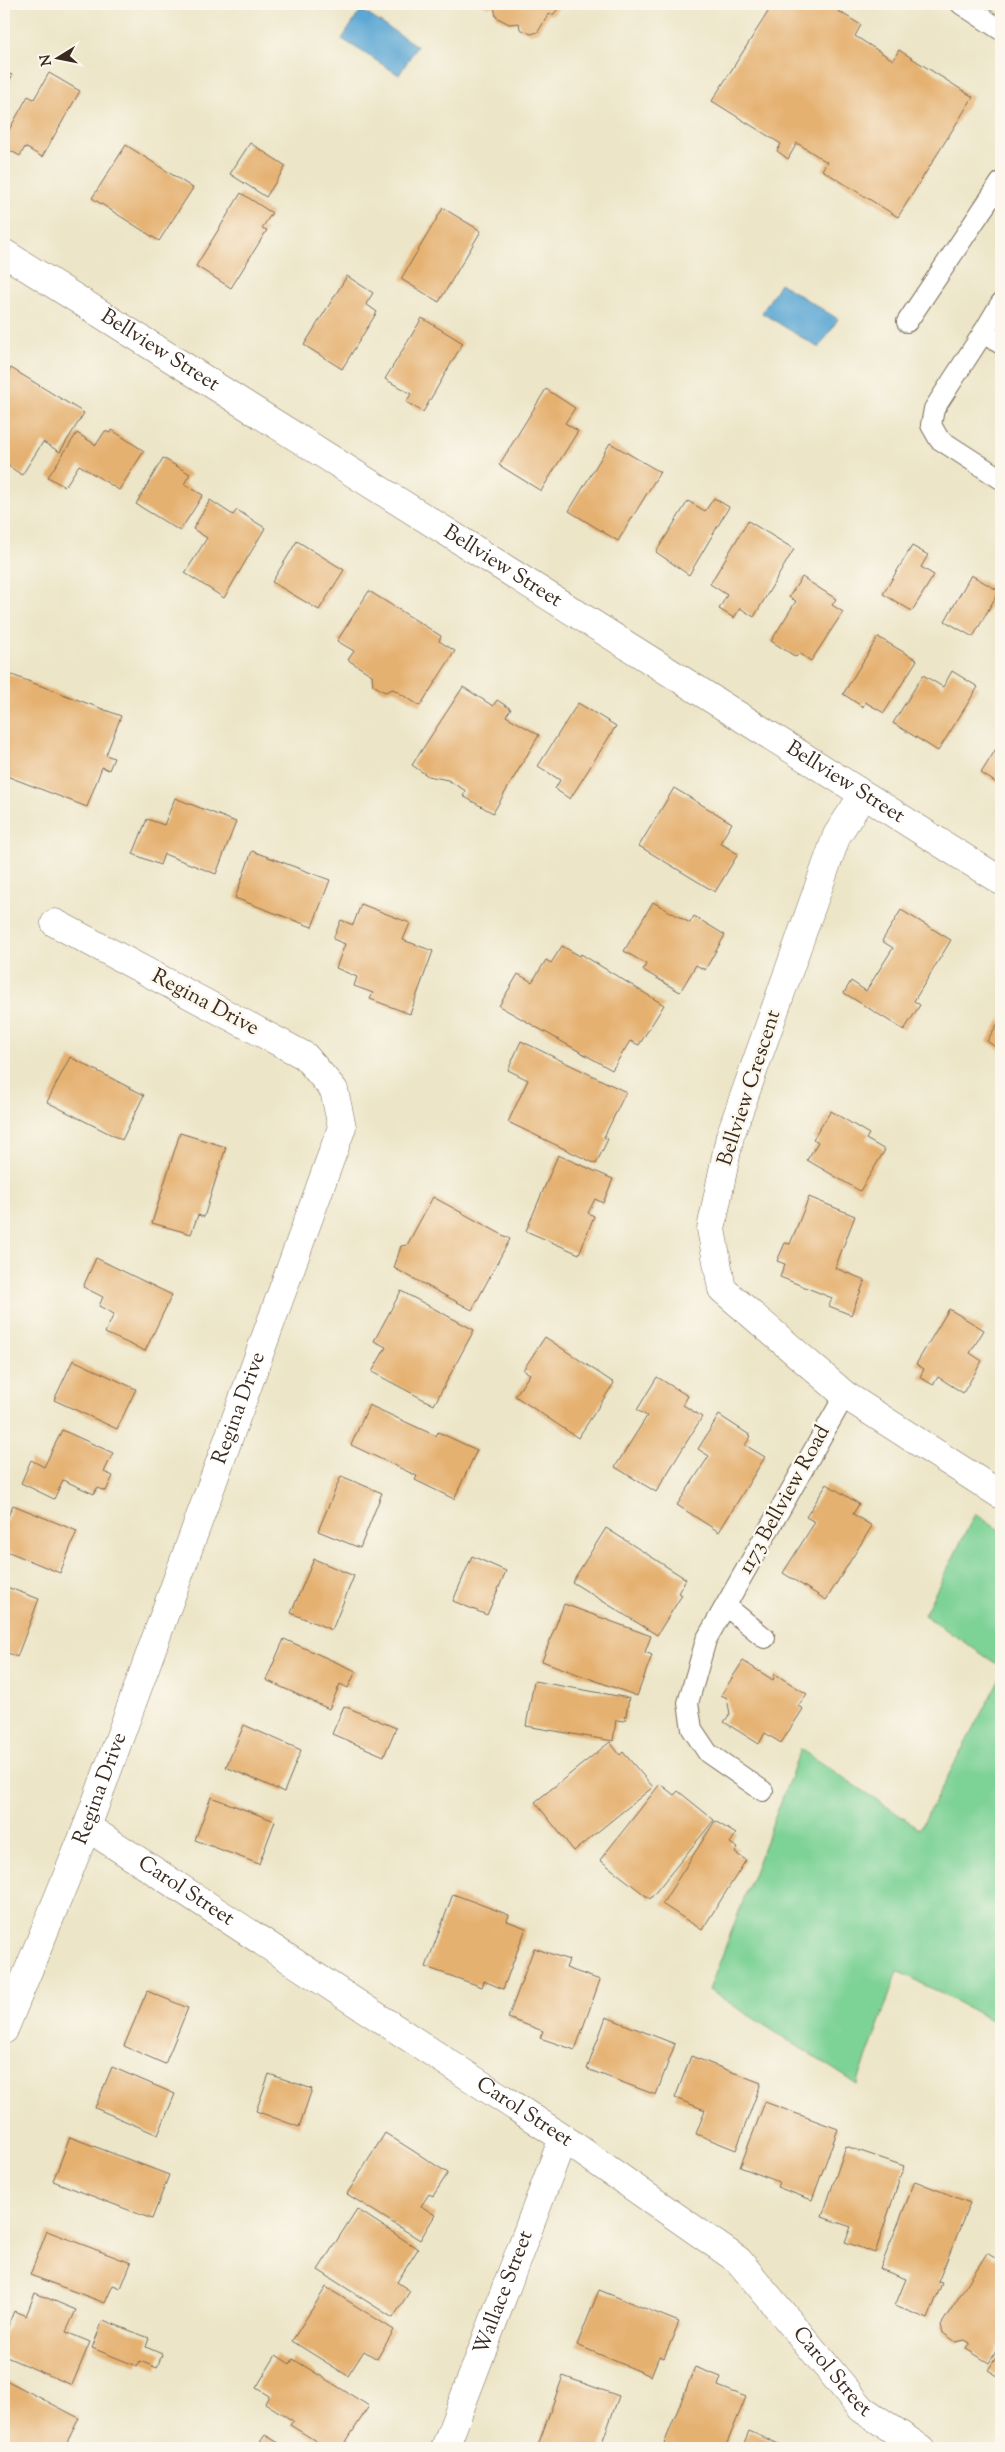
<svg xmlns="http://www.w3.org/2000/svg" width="1005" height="2452" viewBox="0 0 1005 2452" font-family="'Sorts Mill Goudy',serif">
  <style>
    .green { fill: #7dd296; stroke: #5c7e5a }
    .water { fill: #5ba7d4; stroke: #4b6879 }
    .building { fill: #e5b171 }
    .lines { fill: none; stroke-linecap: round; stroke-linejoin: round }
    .lane-casing { stroke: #796b59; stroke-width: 22 }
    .street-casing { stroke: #796b59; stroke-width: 29 }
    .lane { stroke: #fff; stroke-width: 20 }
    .street { stroke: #fff; stroke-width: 28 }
    .labels { text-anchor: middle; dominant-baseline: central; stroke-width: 5; stroke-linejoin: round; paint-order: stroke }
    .street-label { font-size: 21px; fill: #3b2a1e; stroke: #fbf7ec }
  </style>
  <rect width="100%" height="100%" fill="#fbf7ec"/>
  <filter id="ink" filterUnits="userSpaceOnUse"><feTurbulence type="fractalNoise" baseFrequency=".02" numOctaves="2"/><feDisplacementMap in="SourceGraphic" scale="10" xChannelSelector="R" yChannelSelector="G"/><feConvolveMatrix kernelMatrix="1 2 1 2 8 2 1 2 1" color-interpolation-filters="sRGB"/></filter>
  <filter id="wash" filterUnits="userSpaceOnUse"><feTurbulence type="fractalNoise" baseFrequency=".0096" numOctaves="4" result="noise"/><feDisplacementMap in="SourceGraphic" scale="20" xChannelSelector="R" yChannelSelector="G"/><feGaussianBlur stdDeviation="1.12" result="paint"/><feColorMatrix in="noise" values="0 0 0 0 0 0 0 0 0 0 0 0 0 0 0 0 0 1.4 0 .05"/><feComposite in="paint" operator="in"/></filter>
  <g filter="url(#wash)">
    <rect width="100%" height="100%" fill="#ece5c7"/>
    <g class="green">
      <polygon points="975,1514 1001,1531 1001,1667 924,1615"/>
      <polygon points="1001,1676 1001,2011 997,2023 898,1971 857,2084 709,1990 801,1749 920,1829"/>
    </g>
    <g class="water">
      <polygon points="361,10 417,46 399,75 342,39"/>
      <polygon points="780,283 838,319 819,348 762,313"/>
    </g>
    <g id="blocks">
      <g class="building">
        <polygon points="482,4 558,4 559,7 554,14 548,15 538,32 531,34 520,29 519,23 509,24 496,17 494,6 488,7"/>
        <polygon points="773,4 827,4 861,25 855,36 893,60 899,50 973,97 898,217 822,170 827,162 797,143 788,159 777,151 781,144 712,101"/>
        <polygon points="4,72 12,75 4,93"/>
        <polygon points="49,73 80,91 42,157 25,147 20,156 4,147 4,139 28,96 34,99"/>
        <polygon points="250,143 286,166 266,197 230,174"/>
        <polygon points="126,145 193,188 159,241 92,198"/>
        <polygon points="241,193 272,213 262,228 267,230 231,288 196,266"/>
        <polygon points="443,208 481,231 439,302 401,279"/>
        <polygon points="347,276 373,293 366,304 377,312 342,369 304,345"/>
        <polygon points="422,318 463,343 423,412 406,402 411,394 385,379"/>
        <polygon points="11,368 84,413 60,452 43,442 22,475 4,463 4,380"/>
        <polygon points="546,389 575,408 565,423 578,431 541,491 499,465"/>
        <polygon points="112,430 144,451 119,490 79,465 65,487 48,477 77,433 96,445 105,431 110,433"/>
        <polygon points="610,443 660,472 618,541 569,511"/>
        <polygon points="163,458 190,474 184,484 203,495 180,531 136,504"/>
        <polygon points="714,498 729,507 689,575 656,552 688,501 705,511"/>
        <polygon points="210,500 233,515 237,510 265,528 224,598 185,573 207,538 193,529"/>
        <polygon points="748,521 794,549 754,617 740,608 734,618 719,609 727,595 710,584"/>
        <polygon points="297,541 344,570 319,610 272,582"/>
        <polygon points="912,546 928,555 921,567 934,575 912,611 883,594"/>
        <polygon points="971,575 999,591 973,637 945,621"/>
        <polygon points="802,577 836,599 832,605 843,612 811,661 799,653 796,657 771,641 796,601 789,597"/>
        <polygon points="369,591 441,636 439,641 455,651 420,706 393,689 385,692 373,685 372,675 348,660 354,651 337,641"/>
        <polygon points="878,637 917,660 884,713 865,702 863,707 843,694"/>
        <polygon points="952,671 978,687 938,751 893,723 923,675 943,687"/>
        <polygon points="4,672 121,716 106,755 114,758 109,770 102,767 87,807 4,775"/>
        <polygon points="463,687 493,706 497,700 511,709 506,716 539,735 493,813 463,796 466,791 448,780 428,776 412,765"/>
        <polygon points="578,703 616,726 570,799 555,789 560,780 538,766"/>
        <polygon points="1001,741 1001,786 981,773"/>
        <polygon points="674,788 732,823 720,843 738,854 715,892 639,846"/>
        <polygon points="175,798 236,822 216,874 164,854 160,865 133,854 147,819 164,825"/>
        <polygon points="252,851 330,880 312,927 235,898"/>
        <polygon points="653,902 690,923 694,916 725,935 705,970 696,965 680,992 643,970 646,964 624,951"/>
        <polygon points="361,904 410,923 403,940 433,951 410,1014 370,999 373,993 354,986 357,977 336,968 345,944 333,939 341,920 353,925"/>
        <polygon points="901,910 951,940 914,1001 920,1005 904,1030 844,993 851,981 866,991 893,948 882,941"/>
        <polygon points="562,946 580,956 581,954 664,1005 639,1045 630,1041 612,1070 499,1006 518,974 532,982 546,960 551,963"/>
        <polygon points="1001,1018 1001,1051 987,1041"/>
        <polygon points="521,1041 626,1092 604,1137 608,1139 596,1164 508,1122 528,1080 508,1070"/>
        <polygon points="70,1057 144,1095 122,1140 47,1102"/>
        <polygon points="831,1111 869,1134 866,1139 885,1150 860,1191 807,1160 818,1142 813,1139"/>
        <polygon points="180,1133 226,1147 204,1217 198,1215 191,1234 152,1223"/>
        <polygon points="558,1155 613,1179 603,1203 595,1199 588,1213 594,1216 579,1254 526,1231"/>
        <polygon points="433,1197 510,1239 472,1310 394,1268 401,1246 407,1245"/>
        <polygon points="809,1197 855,1216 835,1268 865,1280 851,1315 829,1306 832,1298 780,1277 785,1264 777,1261 785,1243 790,1244"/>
        <polygon points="96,1258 172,1295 145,1351 105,1333 114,1314 99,1306 103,1297 83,1287"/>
        <polygon points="401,1291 474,1330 434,1405 372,1372 386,1347 374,1341"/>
        <polygon points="949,1309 984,1330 970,1353 982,1361 963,1393 938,1377 933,1385 920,1377 924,1369 916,1364"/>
        <polygon points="545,1337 614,1383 578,1438 515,1396 530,1374 523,1370"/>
        <polygon points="73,1360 136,1389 117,1429 54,1400"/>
        <polygon points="657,1377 688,1396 683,1405 702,1417 656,1492 615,1467 647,1416 637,1410"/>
        <polygon points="369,1405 436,1436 438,1432 477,1450 454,1499 415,1480 417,1476 351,1445"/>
        <polygon points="719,1415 751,1436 745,1445 765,1457 719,1532 677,1505 709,1456 698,1449"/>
        <polygon points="62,1430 113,1453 104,1472 113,1476 106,1491 97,1488 94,1494 63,1480 54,1499 21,1483 31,1460 44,1467"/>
        <polygon points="341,1476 382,1493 360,1548 318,1531"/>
        <polygon points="827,1484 859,1504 853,1514 872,1526 826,1600 783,1573 815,1522 806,1517"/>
        <polygon points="13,1505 77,1531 60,1573 4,1550 4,1520 6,1521"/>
        <polygon points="606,1528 686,1579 678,1593 682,1595 657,1635 572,1582"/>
        <polygon points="472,1556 506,1571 487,1615 453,1601"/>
        <polygon points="314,1559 354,1576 332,1630 291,1613"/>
        <polygon points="4,1586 39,1599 17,1657 4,1651"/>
        <polygon points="564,1604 651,1636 645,1652 652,1655 637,1696 542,1661"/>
        <polygon points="284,1639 356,1671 348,1688 340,1684 329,1709 266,1680"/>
        <polygon points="743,1661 773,1680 775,1674 807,1694 798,1706 803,1709 781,1743 765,1733 759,1744 724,1722 730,1714 727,1698 721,1695"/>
        <polygon points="534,1681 629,1698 625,1721 616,1720 613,1741 526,1726"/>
        <polygon points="344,1706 396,1728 384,1756 332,1734"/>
        <polygon points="244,1725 301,1750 284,1792 226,1767"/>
        <polygon points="610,1742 620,1755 623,1752 653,1787 574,1851 535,1802"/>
        <polygon points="660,1784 674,1795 678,1791 714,1820 650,1899 600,1860"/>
        <polygon points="211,1797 275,1821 259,1864 195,1840"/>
        <polygon points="715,1821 736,1834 730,1843 738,1848 735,1853 746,1860 702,1930 662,1904"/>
        <polygon points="453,1894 509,1915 507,1921 526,1928 503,1989 484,1981 482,1987 426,1967"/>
        <polygon points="534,1948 569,1960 566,1968 600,1980 575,2050 540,2038 543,2031 508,2018"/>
        <polygon points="147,1991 188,2008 165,2064 124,2046"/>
        <polygon points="606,2017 675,2044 656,2095 587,2069"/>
        <polygon points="691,2056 761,2083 736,2150 696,2134 705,2110 675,2098"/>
        <polygon points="112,2067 175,2094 158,2135 95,2108"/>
        <polygon points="269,2074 312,2089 299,2127 256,2111"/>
        <polygon points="765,2102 838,2129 812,2200 777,2187 779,2182 740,2167"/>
        <polygon points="385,2133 448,2173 433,2196 429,2194 421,2206 435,2215 420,2240 347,2194"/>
        <polygon points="70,2137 169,2175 152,2219 53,2181"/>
        <polygon points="846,2146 904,2166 875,2253 845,2242 851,2227 822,2217"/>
        <polygon points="915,2181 970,2203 938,2282 942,2283 928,2319 895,2306 906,2279 880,2269"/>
        <polygon points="357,2209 418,2249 397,2282 410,2291 393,2318 318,2270"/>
        <polygon points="47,2231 131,2263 121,2288 113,2285 105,2303 30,2275"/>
        <polygon points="987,2253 1001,2262 1001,2343 989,2363 966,2349 970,2343 965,2340 956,2342 943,2333 941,2325"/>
        <polygon points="326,2287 394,2330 377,2359 364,2351 348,2376 292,2341"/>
        <polygon points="599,2290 679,2322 664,2358 659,2356 651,2376 577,2345"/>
        <polygon points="35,2293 76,2310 66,2332 90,2342 72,2385 4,2356 4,2336 14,2311 26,2316"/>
        <polygon points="103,2320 149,2338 146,2347 162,2354 157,2368 140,2361 137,2366 92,2348"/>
        <polygon points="1001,2350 1001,2378 988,2370"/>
        <polygon points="276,2355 290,2364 293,2359 369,2406 342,2448 327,2448 290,2425 293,2421 265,2403 269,2396 256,2388"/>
        <polygon points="695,2367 721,2377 718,2386 746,2397 725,2448 674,2448 664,2444"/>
        <polygon points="563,2376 619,2396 600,2448 537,2448"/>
        <polygon points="4,2379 79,2418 66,2444 75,2448 4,2448"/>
        <polygon points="749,2431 781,2445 780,2448 742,2448"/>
        <polygon points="265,2435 287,2448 256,2448"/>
      </g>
    </g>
  </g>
  <g filter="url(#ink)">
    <use href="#blocks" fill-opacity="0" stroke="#796b59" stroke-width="1"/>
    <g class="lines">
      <defs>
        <g id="lane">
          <polyline points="961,4 1001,30"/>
          <polyline points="1001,303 983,333 1001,344"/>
          <polyline points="907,322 1001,182"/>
          <polyline points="983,333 934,409 931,425 939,439 1001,479"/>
          <polyline points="726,1606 765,1638"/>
          <polyline points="763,1791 708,1753 692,1729 688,1703 706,1640 845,1395"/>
        </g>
        <g id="street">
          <path id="s1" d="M4,253L1001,881"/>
          <polyline points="863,795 837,835 730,1136 711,1229 722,1289 845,1395 1001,1495"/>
          <path id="s2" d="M87,1827L563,2138L738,2260L862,2409L920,2448"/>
          <path id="s3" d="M4,2030L87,1827L342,1127L334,1090L305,1056L55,923"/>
          <path id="s4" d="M445,2448L563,2138"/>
        </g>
      </defs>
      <use href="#lane" class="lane-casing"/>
      <use href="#street" class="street-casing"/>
      <use href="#lane" class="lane"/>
      <use href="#street" class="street"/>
    </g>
  </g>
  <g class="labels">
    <g class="street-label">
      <text stroke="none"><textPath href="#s1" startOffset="184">Bellview Street</textPath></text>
      <text stroke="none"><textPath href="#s1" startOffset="589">Bellview Street</textPath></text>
      <text stroke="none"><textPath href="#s1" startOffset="994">Bellview Street</textPath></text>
      <text transform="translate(205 1003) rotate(28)">Regina Drive</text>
      <text transform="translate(750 1088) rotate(-72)">Bellview Crescent</text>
      <text stroke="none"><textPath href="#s3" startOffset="665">Regina Drive</textPath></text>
      <text transform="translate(785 1500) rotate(-61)">1173 Bellview Road</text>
      <text stroke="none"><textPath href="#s3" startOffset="260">Regina Drive</textPath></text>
      <text stroke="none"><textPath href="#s2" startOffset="118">Carol Street</textPath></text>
      <text stroke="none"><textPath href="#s2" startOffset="522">Carol Street</textPath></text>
      <text stroke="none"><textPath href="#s4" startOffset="166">Wallace Street</textPath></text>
      <text stroke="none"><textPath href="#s2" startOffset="928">Carol Street</textPath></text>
    </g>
  </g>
  <rect width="1005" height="2452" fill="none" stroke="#fbf7ec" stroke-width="20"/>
  <g transform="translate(58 58) rotate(260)" stroke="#fbf7ec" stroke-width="4" paint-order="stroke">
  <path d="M0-4L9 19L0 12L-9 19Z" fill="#3b2a1e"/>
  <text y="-8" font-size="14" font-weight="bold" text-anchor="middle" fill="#3b2a1e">N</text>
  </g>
</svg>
